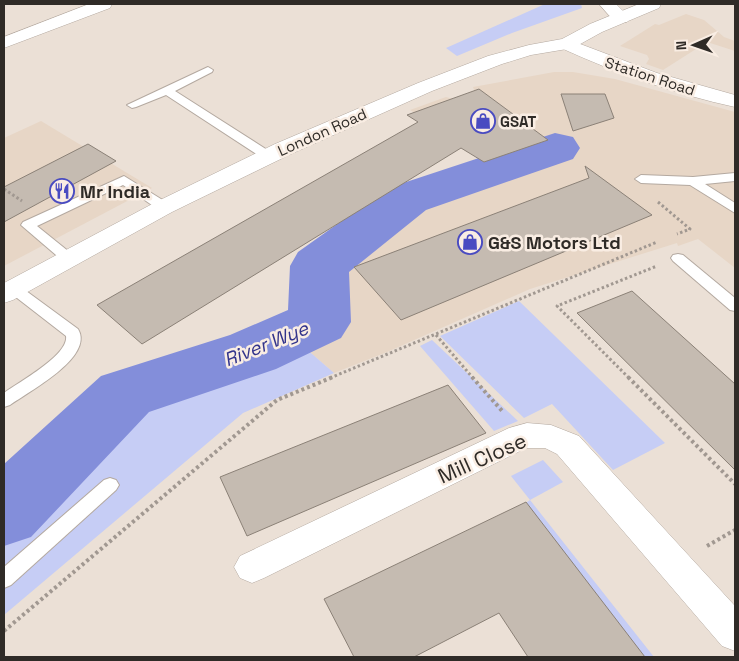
<svg xmlns="http://www.w3.org/2000/svg" width="739" height="661" viewBox="0 0 739 661" font-family="'Space Grotesk',sans-serif">
  <style>
    .built { fill: #e7d6c6 }
    .green { fill: #c6cdf5 }
    .lines { fill: none; stroke-linecap: round; stroke-linejoin: round }
    .river { fill: #838eda; fill-rule: evenodd }
    .building { fill: #c5bbb1; stroke: #8b8177 }
    .service-casing { stroke: #b4a9a0; stroke-width: 2 }
    .minor-casing { stroke: #b4a9a0; stroke-width: 1 }
    .primary-casing { stroke: #b4a9a0; stroke-width: 1 }
    .path-far1 { stroke: #a19891; stroke-width: 3; stroke-dasharray: 2.5 2.5; stroke-linecap: butt }
    .path { stroke: #a19891; stroke-width: 4; stroke-dasharray: 3 3; stroke-linecap: butt }
    .service { fill: #fff; fill-rule: evenodd }
    .minor { fill: #fff; fill-rule: evenodd }
    .primary { fill: #fff; fill-rule: evenodd }
    .labels { text-anchor: middle; dominant-baseline: central; stroke-width: 5; stroke-linejoin: round; paint-order: stroke }
    .far-street-label { font-size: 15px; fill: #2f2b27; stroke: #f9ede3 }
    .far-poi-label { font-size: 15px; font-weight: bold; fill: #2f2b27; stroke: #f9ede3; text-anchor: start }
    .poi-label { font-size: 18px; font-weight: bold; fill: #2f2b27; stroke: #f9ede3; text-anchor: start }
    .water-label { font-size: 19px; font-style: italic; fill: #32338b; stroke: #f9ede3 }
    .near-street-label { font-size: 21px; fill: #2f2b27; stroke: #f9ede3 }
  </style>
  <rect width="100%" height="100%" fill="#ebe0d6"/>
  <g class="built">
    <polygon points="686,14 704,20 724,37 735,41 735,51 707,42 663,70 646,64 649,59 647,55 620,46 655,24 659,25"/>
    <polygon points="554,72 573,72 615,79 735,112 735,268 698,239 678,246 677,243 530,289 387,352 334,373 296,340 307,331 315,316 318,266 325,258 369,242 376,237 392,208 400,205 432,206 457,199 478,190 517,161 493,159 410,110 446,97 463,102 477,97 473,87"/>
    <polygon points="41,121 152,188 4,266 4,138"/>
  </g>
  <g class="green">
    <polygon points="545,4 581,4 582,8 512,33 457,56 446,48"/>
    <polygon points="519,301 665,443 613,470 552,404 524,418 440,336"/>
    <polygon points="296,340 334,373 243,413 4,615 4,519 37,475 57,430 79,410 103,393 132,383 159,379 166,370 279,346"/>
    <polygon points="432,340 518,421 494,431 420,346"/>
    <polygon points="543,460 563,482 530,500 654,657 629,657 514,511 530,500 511,476"/>
  </g>
  <g class="lines">
    <polygon class="river" points="555,133 573,137 580,148 573,159 426,210 349,272 351,322 341,338 276,369 149,412 31,537 4,546 4,464 101,376 230,335 288,310 290,266 298,252 388,188"/>
  </g>
  <g class="building">
    <polygon points="479,89 548,140 484,162 461,148 142,344 97,305 418,122 407,115"/>
    <polygon points="561,94 605,94 614,118 573,131"/>
    <polygon points="88,144 116,161 4,222 4,187"/>
    <polygon points="585,166 652,215 401,320 354,267 589,178"/>
    <polygon points="632,291 735,384 735,470 577,313"/>
    <polygon points="448,385 486,433 247,536 220,477"/>
    <polygon points="526,502 645,657 528,657 499,613 414,657 354,657 324,599"/>
  </g>
  <g class="lines">
    <defs>
      <g id="service">
        <polygon points="208,67 213,70 212,72 175,91 272,153 272,159 264,159 166,95 136,107 132,108 127,105"/>
        <polygon points="735,173 735,181 705,184 735,203 735,213 690,185 641,183 635,179 641,175 693,177"/>
        <polygon points="124,176 169,204 170,207 169,210 159,210 123,185 37,226 73,255 75,258 73,261 63,261 21,225 23,222"/>
        <polygon points="678,254 683,255 735,298 735,311 730,310 673,261 671,258 673,255"/>
        <path d="M13,283L18,285L78,329C95,357 28,392 10,405L4,407V393C19,382 69,355 66,336L8,291L6,288Z"/>
        <polygon points="110,478 116,480 119,485 116,490 11,585 4,588 4,567 104,480"/>
      </g>
      <g id="minor">
        <polygon points="89,4 112,4 110,8 4,48 4,37"/>
        <polygon points="599,4 616,4 630,18 627,22 615,22"/>
        <path d="M567,39L657,73L735,95V107C675,94 616,73 561,48L558,44L561,40Z"/>
        <polygon points="527,423 551,425 579,436 735,606 735,651 722,646 557,454 545,448 526,448 264,578 252,583 240,578 234,567 240,556 509,428"/>
      </g>
      <polygon id="primary" points="639,4 661,4 659,8 602,32 573,48 531,55 502,64 432,91 291,154 172,212 13,300 4,303 4,283 156,202 275,144 418,83 488,56 529,45 562,39 590,24"/>
    </defs>
    <use href="#service" class="service-casing"/>
    <use href="#minor" class="minor-casing"/>
    <use href="#primary" class="primary-casing"/>
    <g class="path-far1">
      <polyline points="4,189 22,201"/>
      <polyline points="658,202 690,229 677,234"/>
      <polyline points="436,335 473,378"/>
      <polyline points="330,378 657,242"/>
      <polyline points="629,378 557,306 657,266"/>
    </g>
    <g class="path">
      <polyline points="472,377 503,412"/>
      <polyline points="628,377 735,484"/>
      <polyline points="707,546 735,530"/>
      <polyline points="4,631 277,400 333,377"/>
    </g>
    <use href="#service" class="service"/>
    <use href="#minor" class="minor"/>
    <use href="#primary" class="primary"/>
  </g>
  <defs>
    <symbol id="shop-ring" viewBox="-11 -11 22 22"><circle r="9.5" fill="#f9ede3" stroke="#494bc1" stroke-width="1.5"/><path d="M-5-2.5h2.3a2.7 3.5 0 0 1 5.4 0H5L5.5 6h-11ZM-1.5-2.5h3a1.5 2.3 0 0 0-3 0Z" fill="#494bc1"/></symbol>
    <symbol id="restaurant-ring" viewBox="-11 -11 22 22"><circle r="9.5" fill="#f9ede3" stroke="#494bc1" stroke-width="1.5"/><path d="M-5-6h1v4h1v-4h1v4h1v-4h1v5L-1.5 .5V6h-2V.5L-5-1ZM5-6V6H3V1.5H1.5Q1.5-4 5-6Z" fill="#494bc1"/></symbol>
  </defs>
  <g fill-rule="evenodd">
    <use href="#shop-ring" x="469" y="107" width="28" height="28"/>
    <use href="#restaurant-ring" x="48" y="177" width="28" height="28"/>
    <use href="#shop-ring" x="456" y="228" width="28" height="28"/>
  </g>
  <g class="labels">
    <g class="far-street-label">
      <text transform="translate(650 76) rotate(18)">Station Road</text>
      <text transform="translate(322 132) rotate(-24)">London Road</text>
    </g>
    <g class="far-poi-label">
      <text x="500" y="121">GSAT</text>
    </g>
    <g class="poi-label">
      <text x="80" y="191">Mr India</text>
      <text x="488" y="242">G&amp;S Motors Ltd</text>
    </g>
    <g class="water-label">
      <text transform="translate(266 344) rotate(-22)">River Wye</text>
    </g>
    <g class="near-street-label">
      <text transform="translate(482 458) rotate(-24)">Mill Close</text>
    </g>
  </g>
  <rect width="739" height="661" fill="none" stroke="#2f2b27" stroke-width="10"/>
  <g transform="translate(694 45) rotate(268)" stroke="#f9ede3" stroke-width="4" paint-order="stroke">
  <path d="M0-4L9 19L0 12L-9 19Z" fill="#2f2b27"/>
  <text y="-8" font-size="14" font-weight="bold" text-anchor="middle" fill="#2f2b27">N</text>
  </g>
</svg>
